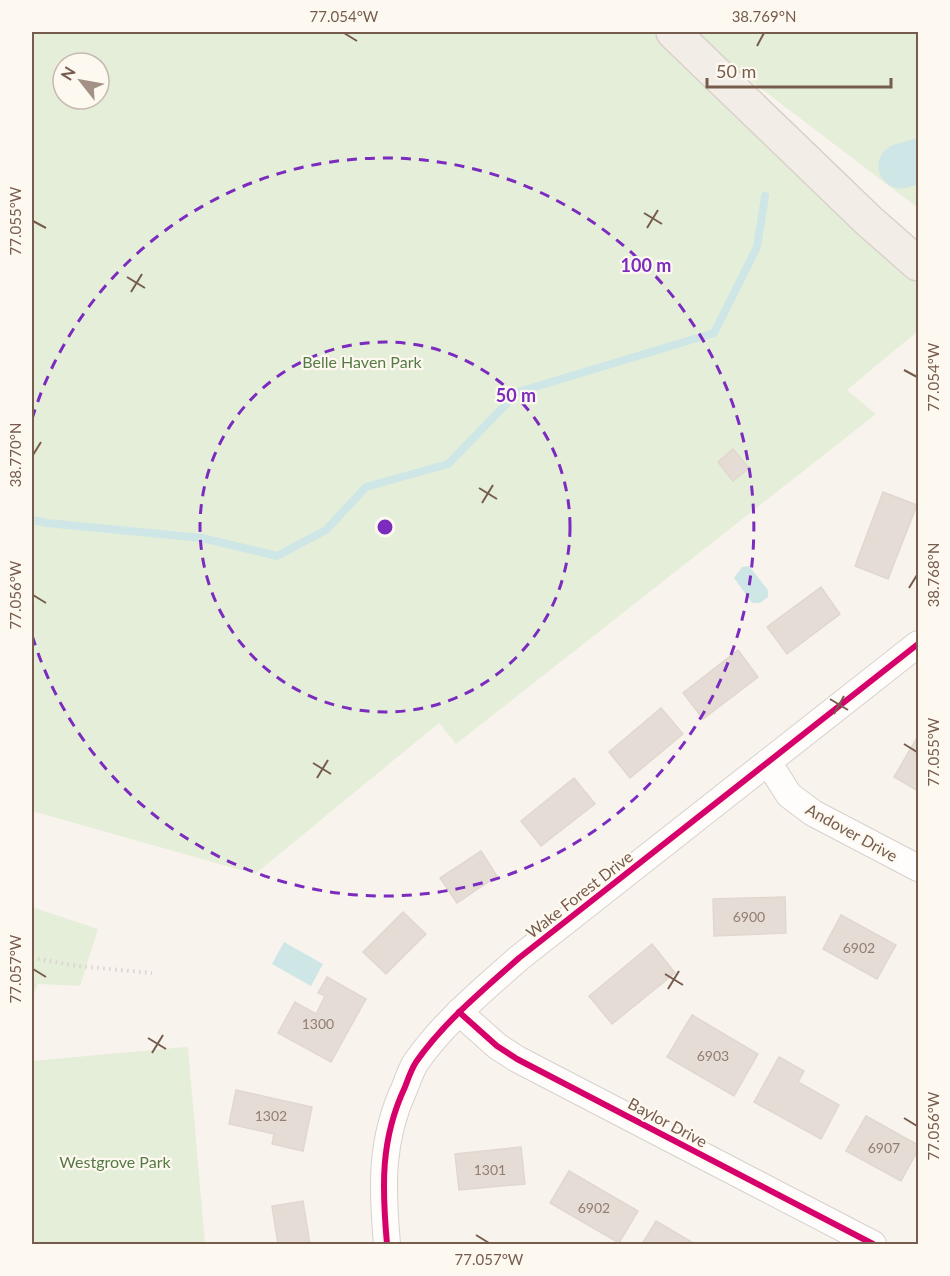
<svg xmlns="http://www.w3.org/2000/svg" width="950" height="1276" viewBox="0 0 950 1276" font-family="Lato,sans-serif">
  <style>
    .green { fill: #e5eed9; fill-rule: evenodd }
    .water { fill: #cfe6e7 }
    .lines { fill: none; stroke-linecap: round; stroke-linejoin: round }
    .stream { stroke: #cfe6e7; stroke-width: 8 }
    .river { stroke: #cfe6e7; stroke-width: 45 }
    .building { fill: #e4dcd5; stroke: #e1d7cf; stroke-width: 1.5 }
    .minor-casing { stroke: #d7d1cb; stroke-width: 28 }
    .primary-casing { stroke: #d9d1cb; stroke-width: 36 }
    .path { stroke: #dad3d0; stroke-width: 4; stroke-dasharray: 1.5 4.5; stroke-linecap: butt }
    .minor { stroke: #fefdfc; stroke-width: 26 }
    .primary { stroke: #f2eee7; stroke-width: 33 }
    .cycleway-casing { stroke: #fef9f0; stroke-width: 10 }
    .cycleway { stroke: #d6006c; stroke-width: 6 }
    .ticks { fill: none; stroke: #765c4d; stroke-width: 2 }
    .ring { fill: none; stroke: #7b2cbf; stroke-width: 3; stroke-dasharray: 10 8 }
    .labels { text-anchor: middle; dominant-baseline: central; stroke-width: 4.5; stroke-linejoin: round; paint-order: stroke }
    .number-label { font-size: 14px; fill: #937e71 }
    .park-label { font-size: 16px; fill: #557b45; stroke: #fef9f0 }
    .street-label { font-size: 16px; fill: #765c4d; stroke: #fef9f0 }
    .centre { fill: #7b2cbf; stroke: #fef9f0; stroke-width: 3 }
    .ring-label { font-size: 18px; text-anchor: middle; font-weight: bold; fill: #7b2cbf; stroke: #fef9f0; stroke-width: 4.5; stroke-linejoin: round; paint-order: stroke }
    .neatline { fill: none; stroke: #765c4d; stroke-width: 2 }
    .ticks-label { font-size: 15px; text-anchor: middle; fill: #765c4d }
  </style>
  <rect width="100%" height="100%" fill="#f8f4ed"/>
  <g class="green">
    <path d="M32,32H676L918,259V331L847,390L876,414L456,744L439,723L255,874L32,811ZM63,63H99V99H63Z"/>
    <polygon points="687,32 918,32 918,208"/>
    <polygon points="32,907 98,929 80,986 38,984 32,999"/>
    <polygon points="185,1047 188,1048 205,1244 32,1244 32,1061"/>
  </g>
  <g class="water">
    <polygon points="749,566 768,590 768,597 760,603 752,603 734,578 742,567"/>
    <polygon points="284,942 323,964 311,986 272,964"/>
  </g>
  <g class="lines">
    <polyline class="stream" points="32,520 47,523 202,538 277,556 326,530 366,487 448,464 518,392 714,333 757,247 765,196"/>
    <polyline class="river" points="901,166 918,161"/>
  </g>
  <g class="building">
    <polygon points="733,449 749,468 733,481 718,462"/>
    <polygon points="883,492 917,505 888,579 855,566"/>
    <polygon points="821,587 840,614 787,654 767,627"/>
    <polygon points="738,650 758,677 703,719 683,693"/>
    <polygon points="661,708 683,734 630,778 609,752"/>
    <polygon points="918,736 918,791 894,777"/>
    <polygon points="574,778 595,804 541,846 521,821"/>
    <polygon points="481,851 497,876 457,903 440,878"/>
    <polygon points="785,897 786,933 714,936 713,899"/>
    <polygon points="403,912 426,934 386,974 363,952"/>
    <polygon points="841,915 896,945 877,979 823,949"/>
    <polygon points="652,944 675,973 612,1024 589,996"/>
    <polygon points="327,977 366,999 331,1062 278,1033 295,1002 316,1014 325,996 318,993"/>
    <polygon points="692,1015 758,1054 734,1096 667,1057"/>
    <polygon points="779,1057 804,1071 798,1082 839,1105 821,1139 754,1102"/>
    <polygon points="236,1090 312,1107 303,1151 272,1144 274,1134 229,1124"/>
    <polygon points="866,1116 918,1145 918,1150 901,1181 846,1151"/>
    <polygon points="521,1147 525,1184 459,1190 455,1154"/>
    <polygon points="569,1171 638,1211 619,1243 550,1203"/>
    <polygon points="303,1201 310,1244 278,1244 272,1206"/>
    <polygon points="656,1221 695,1244 642,1244"/>
  </g>
  <g class="lines">
    <defs>
      <g id="minor">
        <polyline points="768,762 789,795 813,813 918,868"/>
        <polyline points="459,1012 497,1046 517,1059 873,1244"/>
        <path d="M387,1244C382,1188 380,1140 405,1087C408,1079 411,1070 416,1062C444,1022 483,990 519,958L918,644"/>
      </g>
      <polyline id="primary" points="673,32 869,221 918,264"/>
    </defs>
    <use href="#minor" class="minor-casing"/>
    <use href="#primary" class="primary-casing"/>
    <polyline class="path" points="32,958 78,966 152,973"/>
    <use href="#minor" class="minor"/>
    <use href="#primary" class="primary"/>
    <defs>
      <g id="cycleway">
        <polyline points="459,1012 497,1046 517,1059 873,1244"/>
        <path d="M387,1244C382,1188 380,1140 405,1087C408,1079 411,1070 416,1062C444,1022 483,990 519,958L918,644"/>
      </g>
    </defs>
    <use href="#cycleway" class="cycleway-casing"/>
    <use href="#cycleway" class="cycleway"/>
  </g>
  <path class="ticks" d="M344,33L357,41M757,46L764,33M644,213L662,224M33,221L46,228M647,228L658,210M127,277L145,288M131,292L142,274M904,370L917,377M33,455L41,442M479,488L497,499M482,503L493,485M909,588L917,575M33,595L46,603M830,699L848,710M834,714L844,696M904,744L917,752M313,763L331,774M317,778L328,760M33,969L46,977M665,974L683,985M668,989L679,971M148,1038L166,1049M152,1053L163,1035M904,1118L917,1126M476,1235L489,1243"/>
  <g class="ring">
    <circle cx="385" cy="527" r="185"/>
    <path d="M32 419A369 369 0 1 1 32 635"/>
  </g>
  <g class="labels">
    <g class="number-label">
      <text x="749" y="916">6900</text>
      <text x="859" y="947">6902</text>
      <text x="318" y="1023">1300</text>
      <text x="713" y="1055">6903</text>
      <text x="271" y="1115">1302</text>
      <text x="884" y="1147">6907</text>
      <text x="490" y="1169">1301</text>
      <text x="594" y="1207">6902</text>
    </g>
    <g class="park-label">
      <text x="362" y="361">Belle Haven Park</text>
      <text x="115" y="1161">Westgrove Park</text>
    </g>
    <g class="street-label">
      <text transform="translate(852 832) rotate(29)">Andover Drive</text>
      <text transform="translate(579 894) rotate(-38)">Wake Forest Drive</text>
      <text transform="translate(668 1122) rotate(28)">Baylor Drive</text>
    </g>
  </g>
  <circle cx="385" cy="527" r="9" class="centre"/>
  <g class="ring-label">
    <text x="646" y="272">100 m</text>
    <text x="516" y="402">50 m</text>
  </g>
  <rect width="950" height="1276" fill="none" stroke="#fef9f0" stroke-width="66"/>
  <g transform="translate(81 81) rotate(301)"><circle r="28" fill="#fef9f0" stroke="#c8baaf" stroke-width="1.5"/>
  <path d="M0-4.5L10 22L0 15L-10 22Z" fill="#a49185"/>
  <text y="-9" font-size="16" font-weight="bold" text-anchor="middle" fill="#765c4d">N</text>
  </g>
  <path d="M707 78v9h184v-9" fill="none" stroke="#765c4d" stroke-width="3"/>
  <text x="716" y="78" font-size="18" fill="#765c4d" stroke="#fef9f0" stroke-width="4.5" paint-order="stroke">50 m</text>
  <rect x="33" y="33" width="884" height="1210" class="neatline"/>
  <g class="ticks-label">
    <text x="344" y="22">77.054°W</text>
    <text x="764" y="22">38.769°N</text>
    <text transform="translate(16 221) rotate(-90)" y="5">77.055°W</text>
    <text transform="translate(934 377) rotate(-90)" y="5">77.054°W</text>
    <text transform="translate(16 455) rotate(-90)" y="5">38.770°N</text>
    <text transform="translate(934 575) rotate(-90)" y="5">38.768°N</text>
    <text transform="translate(16 595) rotate(-90)" y="5">77.056°W</text>
    <text transform="translate(934 752) rotate(-90)" y="5">77.055°W</text>
    <text transform="translate(16 969) rotate(-90)" y="5">77.057°W</text>
    <text transform="translate(934 1126) rotate(-90)" y="5">77.056°W</text>
    <text x="489" y="1265">77.057°W</text>
  </g>
</svg>
